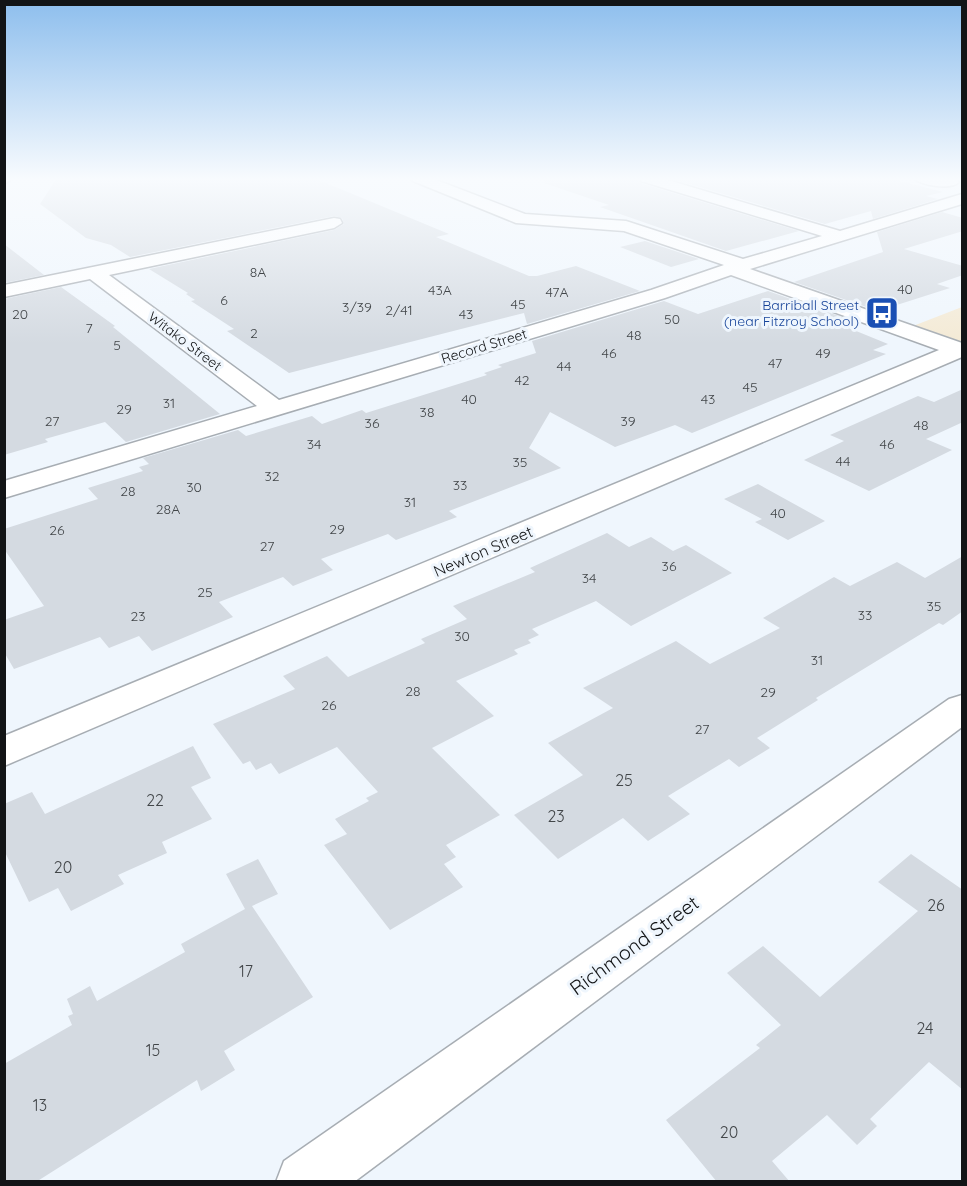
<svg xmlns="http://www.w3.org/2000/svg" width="967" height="1186" viewBox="0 0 967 1186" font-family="Quicksand,sans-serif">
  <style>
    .education { fill: #f4ead5 }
    .building { fill: #d4dae1 }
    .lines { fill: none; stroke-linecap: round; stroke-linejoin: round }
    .minor-casing { stroke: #a7adb3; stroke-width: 3 }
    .minor { fill: #fff; fill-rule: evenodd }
    .labels { text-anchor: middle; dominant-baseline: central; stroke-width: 6; stroke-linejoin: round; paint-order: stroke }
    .number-label { font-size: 14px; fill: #424649 }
    .far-transit-label { font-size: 14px; fill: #164399; stroke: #eff6fd; text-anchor: end }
    .far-street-label { font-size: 14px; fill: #121416; stroke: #eff6fd }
    .street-label { font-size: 16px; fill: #121416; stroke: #eff6fd }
    .near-number-label { font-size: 16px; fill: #424649 }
    .near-street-label { font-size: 20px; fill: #121416; stroke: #eff6fd }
  </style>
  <rect width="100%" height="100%" fill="#eff6fd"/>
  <polygon class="education" points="962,307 962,344 913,326"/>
  <g class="building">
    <polygon points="57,178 314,178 449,234 436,237 529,276 537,276 576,266 640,291 527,324 524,313 289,373 227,331 234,329 191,301 195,300 186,294 188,293 149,269 334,230 344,224 342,218 334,216 130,257 111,245 86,238 40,204"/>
    <polygon points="545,178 637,178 640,183 799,231 726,251 600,207 609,205 544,183"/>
    <polygon points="669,178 889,178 943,192 926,196 938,199 873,219 871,211 825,224"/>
    <polygon points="942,212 963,218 963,231 904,249 963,266 963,275 937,284 950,288 878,311 794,282 883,252 877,232"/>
    <polygon points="645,241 699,259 671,267 620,247"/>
    <polygon points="4,244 44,275 4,283"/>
    <polygon points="61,287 115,326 113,327 220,414 126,442 105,422 45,439 48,442 4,455 4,299"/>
    <polygon points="768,291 850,320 839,324 888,344 873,350 886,354 692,433 675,425 615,447 550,412 529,448 561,468 449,511 457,517 396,540 388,534 321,559 333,570 293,586 283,577 219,602 233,617 152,651 139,636 109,648 100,637 14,669 4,652 4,620 44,606 4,549 4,529 98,499 88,488 143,471 139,467 149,464 143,458 238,430 246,436 312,416 322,424 362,410 366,413 487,375 484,373 502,367 498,365 536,353 532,341 664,301 698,314"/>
    <polygon points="963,389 963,422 926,439 952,450 869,491 804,460 844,441 830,435 918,396 934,402"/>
    <polygon points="758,484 825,521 788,540 755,522 762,519 724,499"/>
    <polygon points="607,533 629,547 651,537 673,551 686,545 732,573 631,626 596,601 532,629 539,635 528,640 531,643 514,650 518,654 456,681 494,716 432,748 500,815 446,845 456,857 444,864 463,887 390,930 324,845 347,834 335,819 369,801 366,798 378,792 337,747 279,774 271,763 256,770 250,761 243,764 213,724 295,689 283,676 327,656 348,677 425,643 421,639 467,619 453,606 535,572 530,568"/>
    <polygon points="963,556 963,611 943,625 939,623 816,698 818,700 757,738 770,748 739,767 729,759 668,796 690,814 648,841 623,818 558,859 514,815 583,775 548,743 613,708 583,688 676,641 710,664 780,628 763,618 834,577 850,586 897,562 925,578"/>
    <polygon points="193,746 211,778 191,787 212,819 162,842 167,853 118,875 124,884 71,911 58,888 29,902 4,850 4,804 32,792 45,814"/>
    <polygon points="911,854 963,890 963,1090 929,1062 870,1119 877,1126 857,1145 827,1115 772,1161 790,1182 717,1182 666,1120 760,1048 756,1045 781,1025 727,973 763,946 820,997 918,911 878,882"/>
    <polygon points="258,859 278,894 252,906 313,997 224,1051 235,1070 201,1091 197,1080 36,1182 4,1182 4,1064 72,1025 68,1016 73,1014 67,999 90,986 97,1001 185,952 181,944 245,909 226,874"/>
  </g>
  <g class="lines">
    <defs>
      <g id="minor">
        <polygon points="4,178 14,178 4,184"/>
        <polygon points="411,178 431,178 525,214 626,221 743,259 822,236 641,181 639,178 661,178 840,231 962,194 962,204 750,269 962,343 962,357 4,766 4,736 939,350 731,275 665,298 4,498 4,481 257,406 90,279 4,297 4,285 334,218 340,219 342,223 334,228 109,275 279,400 651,290 724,265 624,231 516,223 413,181"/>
        <path d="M914,178H954L959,182C952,190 921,186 914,178Z"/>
        <polygon points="962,695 962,727 354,1182 276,1182 284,1161 949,699"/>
      </g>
    </defs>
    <use href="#minor" class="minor-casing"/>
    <use href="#minor" class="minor"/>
  </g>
  <linearGradient id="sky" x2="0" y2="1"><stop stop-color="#8dbeed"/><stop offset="0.52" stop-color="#f8fbfe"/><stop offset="1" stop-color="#f8fbfe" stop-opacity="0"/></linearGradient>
  <rect width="967" height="344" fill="url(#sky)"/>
  <defs>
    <symbol id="bus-square" viewBox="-11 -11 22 22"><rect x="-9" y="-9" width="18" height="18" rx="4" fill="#1a4fb4" stroke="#eff6fd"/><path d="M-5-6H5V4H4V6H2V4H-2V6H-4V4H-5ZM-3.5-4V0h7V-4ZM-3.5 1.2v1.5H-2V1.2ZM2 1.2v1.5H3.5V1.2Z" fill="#fff"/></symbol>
  </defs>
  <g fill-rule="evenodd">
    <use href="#bus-square" x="863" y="294" width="38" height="38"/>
  </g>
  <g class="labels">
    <g class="number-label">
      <text x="258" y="272">8A</text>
      <text x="905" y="289">40</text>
      <text x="440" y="290">43A</text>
      <text x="557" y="292">47A</text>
      <text x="224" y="300">6</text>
      <text x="518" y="304">45</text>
      <text x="357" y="307">3/39</text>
      <text x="399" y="310">2/41</text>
      <text x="20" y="314">20</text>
      <text x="466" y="314">43</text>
      <text x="672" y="319">50</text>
      <text x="89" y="328">7</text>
      <text x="254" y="333">2</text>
      <text x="634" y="335">48</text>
      <text x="117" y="345">5</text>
      <text x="609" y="353">46</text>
      <text x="823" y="353">49</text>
      <text x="775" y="363">47</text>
      <text x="564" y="366">44</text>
      <text x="522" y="380">42</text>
      <text x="750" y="387">45</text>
      <text x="469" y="399">40</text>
      <text x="708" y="399">43</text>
      <text x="169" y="403">31</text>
      <text x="124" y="409">29</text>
      <text x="427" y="412">38</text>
      <text x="52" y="421">27</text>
      <text x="628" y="421">39</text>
      <text x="372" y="423">36</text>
      <text x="921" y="425">48</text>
      <text x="314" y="444">34</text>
      <text x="887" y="444">46</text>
      <text x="843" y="461">44</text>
      <text x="520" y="462">35</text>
      <text x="272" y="476">32</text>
      <text x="460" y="485">33</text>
      <text x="194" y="487">30</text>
      <text x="128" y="491">28</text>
      <text x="410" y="502">31</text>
      <text x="168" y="509">28A</text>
      <text x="778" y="513">40</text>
      <text x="337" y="529">29</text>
      <text x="57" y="530">26</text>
      <text x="267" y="546">27</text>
      <text x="669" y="566">36</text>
      <text x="589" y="578">34</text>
      <text x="205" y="592">25</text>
      <text x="934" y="606">35</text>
      <text x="865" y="615">33</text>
      <text x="138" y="616">23</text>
      <text x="462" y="636">30</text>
      <text x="817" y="660">31</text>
      <text x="413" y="691">28</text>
      <text x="768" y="692">29</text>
      <text x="329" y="705">26</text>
      <text x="702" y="729">27</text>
    </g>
    <g class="far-transit-label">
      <text x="859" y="305">Barriball Street<tspan x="859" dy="16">(near Fitzroy School)</tspan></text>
    </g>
    <g class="far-street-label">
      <text transform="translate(185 341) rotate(37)">Witako Street</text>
      <text transform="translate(484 346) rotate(-17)">Record Street</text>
    </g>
    <g class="street-label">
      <text transform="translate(483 551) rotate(-23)">Newton Street</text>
    </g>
    <g class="near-number-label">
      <text x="624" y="780">25</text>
      <text x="155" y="800">22</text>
      <text x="556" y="816">23</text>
      <text x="63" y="867">20</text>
      <text x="936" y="905">26</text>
      <text x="246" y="971">17</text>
      <text x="925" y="1028">24</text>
      <text x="153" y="1050">15</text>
      <text x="40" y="1105">13</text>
      <text x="729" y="1132">20</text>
    </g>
    <g class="near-street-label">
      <text transform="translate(634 945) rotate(-36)">Richmond Street</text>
    </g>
  </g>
  <rect width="967" height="1186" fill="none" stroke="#121416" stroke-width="12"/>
</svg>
